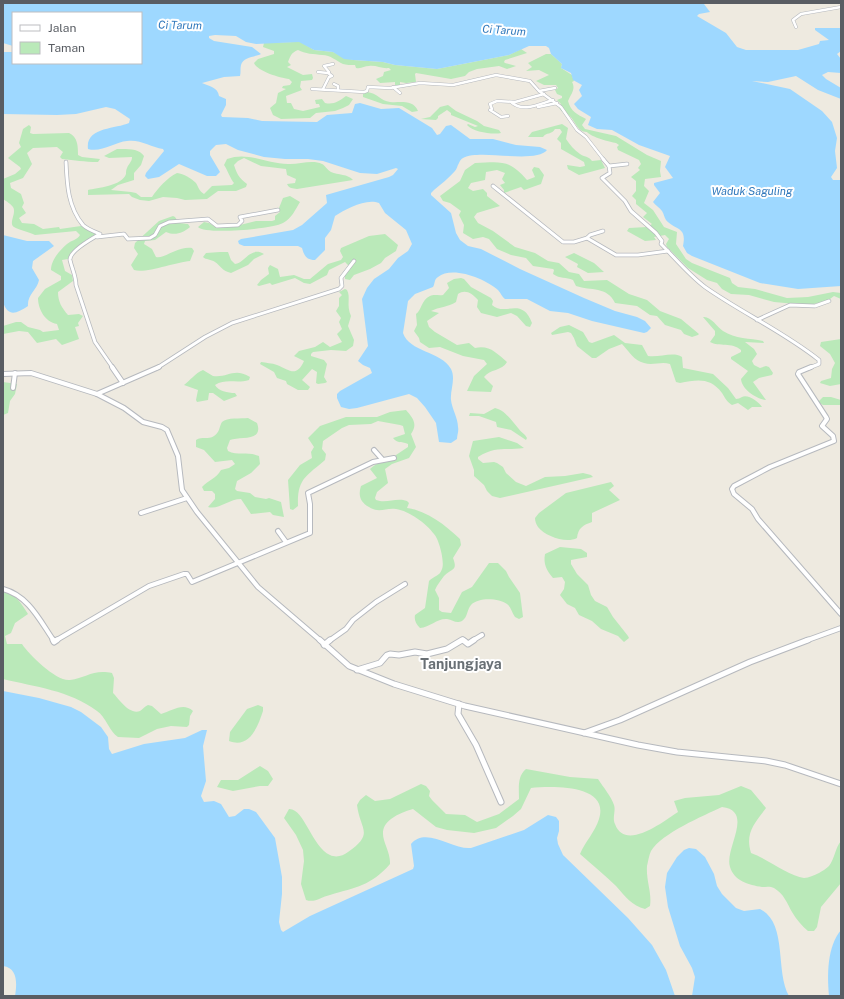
<svg xmlns="http://www.w3.org/2000/svg" width="844" height="999" viewBox="0 0 844 999" font-family="'Public Sans',sans-serif">
  <style>
    .green { fill: #bae9b9 }
    .water { fill: #9ed8ff }
    .lines { fill: none; stroke-linecap: round; stroke-linejoin: round }
    .street-far3-casing { stroke: #b6b9be; stroke-width: 3.5 }
    .street-far2-casing { stroke: #b6b9be; stroke-width: 4.5 }
    .street-far1-casing { stroke: #b6b9be; stroke-width: 6 }
    .street-casing { stroke: #b6b9be; stroke-width: 7 }
    .street-far3 { stroke: #fff; stroke-width: 2.5 }
    .street-far2 { stroke: #fff; stroke-width: 3 }
    .street-far1 { stroke: #fff; stroke-width: 4 }
    .street { stroke: #fff; stroke-width: 5 }
    .labels { text-anchor: middle; dominant-baseline: central; stroke-width: 4; stroke-linejoin: round; paint-order: stroke }
    .far-water-label { font-size: 11px; font-style: italic; fill: #3179bc; stroke: #fff }
    .quarter-label { font-size: 14px; font-weight: bold; fill: #697075; stroke: #fff }
  </style>
  <rect width="100%" height="100%" fill="#eeeae0"/>
  <g class="green">
    <path d="M295,42H301L314,50L333,52L353,60L383,62L395,65L437,69L509,55L521,49L527,53L505,60L504,62L505,63L516,66L507,69L499,66L477,69L469,72L465,76L451,79L416,73L415,74L416,82L406,83L400,82V85H395V82L380,83L376,79L383,76L384,72L391,70L389,68C382,69 376,65 369,66C364,66 362,69 356,68L355,65C351,65 346,65 343,64C336,61 331,55 322,55C314,54 305,54 298,50C291,53 291,55 288,62L291,65L287,67L303,75L312,74L313,78L312,80L301,81L300,87L302,90L286,96L287,103H291L294,109L303,111L320,107L319,104H316L315,100L322,99L325,103C334,105 339,101 346,96L353,99L349,105L343,108L335,111L316,113L310,118L281,119L273,115L270,108L276,103L278,93L286,89L282,88L283,86L290,85L292,82L289,79C280,78 257,71 254,63L258,59L274,54V51L263,47L264,43Z"/>
    <path d="M546,54H551L562,64L561,68L572,75L574,81L572,82C576,89 571,94 568,101C571,112 577,114 586,119L582,125L585,129L616,136L647,155L661,161L660,171L661,177L645,179L644,186L649,191L644,203L653,210L664,227L677,232L676,244L686,259L692,263L730,278L732,283L738,287L755,289L787,298L808,297L833,292L841,293V299L834,296L826,302L807,305L774,302L749,295L731,294L722,289L717,283L707,280L688,268L667,247L666,244L669,239L665,235L654,237L656,240L645,241L627,231L629,228L647,227L652,224L643,217L647,213L636,204V200L632,196L636,191V181L631,177L640,170L638,168L641,164L639,160L618,150L617,147L619,145L616,143C610,142 591,137 587,132C576,132 575,118 567,114C563,112 562,112 559,108L561,104L557,100L562,98V96L557,94L555,90L558,88L556,85H544L536,81L549,75L539,70L526,71L532,67L528,63Z"/>
    <path d="M367,92C377,93 381,101 390,102C400,103 413,99 418,111L412,112L402,106L383,104L363,97V94Z"/>
    <path d="M448,105L456,111L477,121L484,126L499,130L501,133C493,135 473,132 467,125L468,124L475,127L478,126L451,115V113L447,110L438,116V118L436,120L421,119L430,117L440,107Z"/>
    <path d="M562,124L568,128L566,139C570,145 574,150 580,154C584,157 589,156 592,161L601,160L605,168L579,175L568,169L567,165L580,167L585,166L584,162L561,149V143L557,139L562,132L560,129H555C552,135 546,132 543,137H528L532,132Z"/>
    <path d="M29,125L31,127L30,133L33,134L69,133C78,137 78,147 78,155L82,157L100,159L98,162C84,162 75,160 62,159L60,157L63,152L57,147L33,148L27,153L32,164L23,178L10,183L11,188L21,194L24,203L22,207L26,213L19,218L22,223L34,224L43,229L59,227L60,229L81,226L96,234L95,236L71,253L68,259L62,260L65,271L72,275L73,281L58,292C58,302 62,308 68,315L79,314L83,316L78,323L79,326L75,327L79,339L62,345L56,339L37,343L28,332L19,331L3,334V326L16,322H21L28,327L40,330L43,332L59,330L57,324C45,322 38,309 38,298L45,289L61,280V276L51,270C51,260 60,250 67,244C72,240 77,240 80,235L76,231L35,235C30,232 18,230 14,227C8,223 17,213 13,207C11,204 6,201 3,199V179L15,174L21,169L20,167L8,158L21,147L19,143L23,129Z"/>
    <path d="M117,149C126,149 139,148 144,156L141,165L134,173V180L118,185L111,190L131,192L136,193L141,197H152C158,188 167,178 177,173C184,174 191,178 196,183C199,188 199,191 204,194L212,186L232,185L234,183C231,180 227,169 224,165L227,159C248,151 267,164 288,164C298,165 312,159 322,164C325,165 327,170 331,172C338,175 348,174 353,180L297,189C293,188 289,189 287,184L295,183L296,179L287,175L286,169L261,166L244,158L238,161L234,165C237,174 239,178 247,184L246,187L236,191H218L207,199L185,200L177,198L163,197L149,201L140,200L132,197L129,194L88,195V190C97,188 122,186 126,174C126,172 126,170 127,168C129,163 132,162 132,157L109,158L104,156Z"/>
    <path d="M475,163C501,162 509,159 527,180L535,177L532,170L534,167L539,168L544,175L541,184L524,190L521,187L504,193V190L500,185L505,183L502,179L505,173L497,170L486,172L485,180L471,183L468,188L473,191L483,189L487,193V196L500,206L477,213L474,217L478,223L493,231L515,247L535,253L548,261L559,263L569,272L579,274L584,281L607,280L629,294L647,300L660,311L681,319L699,334L698,335L692,337L684,334L681,330L665,325L657,316L650,315L637,306L615,303C607,286 591,291 576,286L573,280C566,277 560,279 553,274L554,270L553,269L533,266L526,258L511,255L497,249L489,239L483,237L473,239L463,233L464,225L459,215L461,211L450,203L443,201L440,196L460,181L465,170Z"/>
    <path d="M290,196L300,202C295,210 292,218 283,223C272,229 205,235 198,227L204,222L209,223L216,227L240,225L256,221H272L275,220V216L280,212L279,208L283,198Z"/>
    <path d="M173,216L175,217L179,223L188,224L190,227C183,233 175,236 166,232L155,240L145,241L144,244L152,249L156,257C165,259 177,246 192,248L194,251L190,261C176,262 145,274 134,270L131,265L138,254L134,248L135,243L159,221Z"/>
    <polygon points="385,234 398,245 396,251 385,258 381,263 370,269 354,275 350,280 345,279 345,275 350,267 345,262 329,270 327,275 310,284 304,283 295,278 272,285 270,283 259,286 257,285 261,280 269,274 268,268 270,265 278,269 280,277 294,275 304,279 310,279 328,264 341,260 343,257 340,251 341,248 369,236"/>
    <path d="M220,252H228L231,260L235,264C245,263 250,246 264,254L254,259L248,265L231,273C222,271 221,266 215,262C211,259 206,260 203,257L206,253Z"/>
    <polygon points="574,253 594,263 604,272 588,273 577,267 578,264 565,257"/>
    <path d="M461,278L464,279L471,287L491,298L493,301L492,305C505,317 522,296 532,323L530,327L526,326L517,316L511,313L497,317L481,313L477,307L478,300C472,293 465,289 458,294L456,302C448,307 439,307 431,311L439,313L427,321L429,327L435,332L457,345L469,343L475,348C490,345 496,353 507,362C502,371 490,369 484,377L493,386L491,392L467,391L474,376L487,364L484,360L463,356L440,347L429,348L420,342L419,338L414,331L417,325L416,314C422,310 421,300 430,296C434,294 439,296 443,295L449,288L447,283L454,279Z"/>
    <path d="M345,289L347,290C351,297 346,305 351,316L348,326L354,340L353,346L346,351L331,350L313,352L311,354V356L324,360L327,364L324,377L327,382L325,383L318,384L316,383L317,372L312,369L302,380L310,387L308,390H298L287,384L286,381L277,378L274,372L260,364L261,362C266,363 272,363 277,365C290,370 296,378 304,361L294,356L299,351L315,347L323,342L330,347L342,342L337,334L342,329L339,322L341,318L336,311L339,306V298L342,295L339,292Z"/>
    <path d="M703,317C711,316 717,327 723,331C735,339 750,338 763,341L764,343L745,342L754,349L757,354L752,361L754,365L760,368L766,366L769,367L773,373L772,375L759,378L753,382L766,400C757,399 742,390 741,379L748,371L731,359V357L741,352V350C732,342 719,347 710,342L715,335V331Z"/>
    <path d="M569,325L583,332L589,342L592,343L614,335L625,343L642,345L648,356C659,358 673,351 682,357L683,368L713,374L728,388L736,399C738,399 740,398 742,397C748,394 759,402 762,407H752L748,410L738,403L732,405C727,402 725,398 722,393C710,377 697,380 680,383L676,382L670,364C661,361 653,366 644,363C634,361 628,350 622,344L609,349L596,358H592L577,346L574,338L571,333L568,332L552,335L551,333L560,327Z"/>
    <polygon points="841,339 841,384 830,386 820,383 821,381 831,378 832,369 835,363 830,354 820,346 821,342"/>
    <path d="M203,370L213,376C228,378 234,367 250,377L249,380C237,384 226,378 215,385C218,391 228,393 235,393L237,396L224,401L213,393H209L208,400L197,402L196,400L198,390L184,385C191,380 194,374 203,370Z"/>
    <polygon points="3,382 17,384 15,394 10,401 8,413 3,415"/>
    <polygon points="823,397 831,397 841,400 841,405 823,405 818,402"/>
    <path d="M495,408C508,411 515,427 525,435L527,438L526,440L511,430L497,427L496,422L479,416H469L470,413L484,414Z"/>
    <path d="M406,410C413,418 418,424 411,434L416,447L409,458L392,464L385,469L388,483L377,492L375,498L376,500C387,504 396,497 407,501L409,503L407,508C428,511 445,525 460,539L461,545L453,558C458,571 452,568 444,576C441,580 437,585 435,590L439,598V610L442,612L451,613L462,592L472,587L489,563H498L506,571L509,577L520,593L523,617L519,619L515,617C512,613 511,607 507,604C499,598 478,597 471,605C467,609 468,617 462,621C456,624 453,620 447,619C438,618 430,627 420,628C416,624 414,620 415,615L425,608L429,581C434,576 440,576 442,569C445,562 439,539 434,534C426,523 409,511 396,509C386,507 380,514 369,507C360,502 358,495 361,486L377,478L370,469C377,462 385,461 395,460L396,455L408,447V444C403,441 397,444 393,438L405,434L403,426L400,425L378,421L371,424L349,425L342,428L323,441L322,449L326,454L325,460C307,476 297,478 298,506L293,510L290,509L288,480L300,465L312,458L311,452L314,447L308,438L320,426L346,417H377L390,412Z"/>
    <path d="M248,418L257,423C264,442 240,436 230,440L227,448L228,451C237,456 247,451 259,456L260,464L251,473L237,481L235,489L237,491L250,493L255,497L266,499L269,498L281,502L284,517L273,515L270,512L251,514L241,499C229,499 219,510 208,507L215,499V494L212,491H204L202,487C208,480 216,479 221,470L229,468L235,464L232,460L215,462L204,450L196,447V440C202,436 208,440 214,436C220,432 219,427 222,422C227,417 241,419 248,418Z"/>
    <path d="M499,437L517,443L524,448C505,451 497,445 478,457V459L483,463L494,462L497,463L503,467L506,473L516,482L526,486L545,477L565,476L583,473L591,475L593,477L500,498L492,496L487,491L484,485L474,476V470L469,456L473,441Z"/>
    <path d="M611,482L614,486L609,490L620,500L592,513V522C583,525 578,528 577,538C566,544 545,536 538,527C536,524 535,521 535,518L539,513L566,493Z"/>
    <path d="M560,547L581,549L587,553V557L571,560V564L577,574L588,585L591,595L595,601L607,607L613,617L628,636L629,638L624,642L618,636L601,629L592,621L579,615L575,608L567,604L560,595L564,589L565,582L562,577L553,578C547,571 543,564 545,554Z"/>
    <path d="M3,591C16,594 21,603 28,614L15,623L11,633L5,636L7,644H22C29,655 57,682 70,680C86,678 93,669 112,673L114,678L113,693C119,699 129,715 140,711C142,710 145,706 148,705L152,706L161,714C172,711 183,702 193,711L190,716L189,725L187,727L171,726L157,729L139,738L118,737C109,731 106,717 97,711C69,690 35,687 3,679Z"/>
    <path d="M258,705L263,707V711C258,726 250,749 229,741L230,732L247,709Z"/>
    <polygon points="260,766 268,771 273,779 268,786 260,786 233,791 217,787 221,780 238,780"/>
    <path d="M526,769L570,777L598,779C603,787 611,796 614,805C616,811 612,818 615,824C625,852 664,821 678,812L674,801L685,798L719,795L741,786L751,790L766,808C754,824 745,833 751,853C766,858 789,876 804,878C809,878 814,875 819,873C822,871 826,869 829,866C835,858 835,848 841,841V883L821,907L817,927L814,931H808C802,926 796,919 792,912C787,903 784,894 774,888C770,886 766,887 762,887C749,885 734,881 730,867C724,849 755,811 722,807C703,816 662,833 651,851C649,855 648,862 647,866C646,881 652,892 650,906L645,909C632,906 625,896 616,886C605,875 592,865 580,854C585,842 595,832 599,819C610,784 552,786 531,788L521,809L513,816L496,828L474,833L447,830L436,827L413,809C405,811 398,814 391,819C373,833 391,847 390,864C371,886 356,887 330,895C321,897 315,903 306,900L301,884L304,861L303,850L296,835L284,818L289,809C304,808 312,847 330,855C336,858 343,856 348,852C375,833 360,830 357,805L360,800L366,795L375,801L390,799L421,784L426,786L430,791L429,796L432,800L446,814L465,815L477,822L499,814L519,799C519,789 517,776 526,769Z"/>
  </g>
  <g class="water">
    <path d="M3,3L264,4L706,3L704,4L710,12L699,14L697,16L726,33L737,47L746,50H798L819,44L820,41L829,40L815,30V28H841V51L837,54L841,59V73L828,72L822,75L826,79L841,88V99L818,90L796,76L768,82L752,81L790,89L822,111L832,122L837,138L835,151L837,168L831,177L833,180H841V286L798,289L760,283L692,256L687,253L683,246C687,226 676,231 666,220C664,217 664,214 662,211C660,208 655,205 653,202L660,193L654,185V183L673,178L665,167L670,156L639,145L612,130L597,129L588,125L591,117L578,109L574,104L582,96L579,90L582,85L573,80L571,73L561,68L562,64L551,54L549,48L546,46H529L509,55L437,69L395,65L383,62L353,60L344,59L333,52L314,50L299,42L256,44L246,42L236,36L215,35L209,36V38L214,41L252,47L261,54C255,57 243,57 241,65C240,69 241,72 240,76L224,77L202,83C208,86 218,87 219,96L226,99V105L221,115L222,117L248,118L262,121L317,122L327,115L352,113L355,104L360,103L381,109L399,108L432,128L437,135L440,134L446,126L451,125L470,139H493L516,145L540,147L547,150C538,162 493,153 477,155C471,155 461,156 459,163C457,166 457,169 455,171C449,178 441,184 434,190L431,193V195L451,213L456,233L460,240L468,246L481,249L520,269L584,298L615,311L637,317L645,321L651,328L647,332L644,333L592,321L568,313L550,311L527,299H505C502,297 501,293 498,290C486,279 452,265 438,277C434,279 435,284 433,287L415,294L408,301L403,333C409,352 441,351 451,369C456,379 450,390 451,400C452,409 458,418 458,427C459,431 457,435 457,439L451,443L439,442L436,423L425,407L417,398L409,394L357,408L349,409L341,407L337,398V394L340,391L372,373L370,368L363,365L358,361L368,346L362,299L367,288L374,279L389,269L398,258L408,251L412,244L406,230L385,213L379,203C366,198 346,209 335,216L331,230L325,238V250L315,260C306,260 304,255 302,248L298,246H244L239,244L238,241L241,239L293,230L302,225L327,203L326,195L389,177L393,175L398,169L396,168L377,174L360,173L323,161L308,159H285L264,157L238,150L226,144L216,145L210,151V155L220,172L216,176H207L179,164L159,177L148,179L145,176L146,173L164,151L163,149C151,147 140,139 127,141C115,142 101,153 88,149C85,127 116,129 129,123L130,119L115,109L106,107L76,114L57,115L3,114V52H13V63H141V13H13V46L3,43Z"/>
    <path d="M3,235L27,241H49L54,246L33,261L32,268L39,280C37,290 27,295 28,306C16,314 8,317 3,302Z"/>
    <path d="M3,691L39,698L71,707L81,712L101,727L108,737L109,749L112,754L144,744L185,738L202,730H207L203,746L206,781L201,796L204,802L214,801L221,804L229,817L235,816L244,809H249L256,812L275,838L282,877V894L279,922L281,930L283,932L310,916L413,869L414,866L411,844C426,826 453,850 471,848L524,830L548,815L556,817L559,821V831L557,838L558,844L563,855L628,918L652,945L666,970L675,996H15C17,984 18,968 3,966Z"/>
    <path d="M689,848L696,849L705,857L714,874L717,886L722,894L736,908L744,911L760,909C788,923 775,972 789,996H692L695,977L692,968L680,946L668,907L665,887L667,873L677,857L684,850Z"/>
    <path d="M841,930V996H829C827,975 827,947 841,930Z"/>
  </g>
  <g class="lines">
    <defs>
      <g id="street-far3">
        <polyline points="796,27 793,20 801,14 841,7"/>
        <polyline points="318,72 328,73 332,76 329,77 323,89"/>
        <polyline points="329,72 324,66 333,64"/>
        <polyline points="334,84 338,86 338,90"/>
        <polyline points="393,87 400,93"/>
        <polyline points="312,89 364,92 367,91 368,87 390,88 420,83 453,85 496,75 530,81 539,91 561,107 577,130 586,137 604,160"/>
        <polyline points="539,91 555,88"/>
        <path d="M511,102C523,113 539,104 553,100"/>
        <polyline points="538,107 557,103"/>
        <polyline points="508,116 501,117 490,110 492,109 490,104 497,101 515,102 544,94"/>
      </g>
      <g id="street-far2">
        <path d="M603,159L609,166L610,173L602,178L625,201L631,211L656,233L662,241L661,244C675,258 689,275 705,287C742,313 784,332 819,360V364L809,368"/>
        <path d="M66,162C67,185 68,207 83,225C87,229 95,232 100,234C93,238 69,251 70,260C72,269 76,276 76,285L95,342L113,368"/>
        <polyline points="609,166 627,164"/>
        <polyline points="493,186 563,242 574,242 587,238 616,255 638,255 668,251"/>
        <polyline points="97,237 124,234 128,239 150,238 155,235 160,226 169,222 208,219 217,226 238,225 242,221 240,217 278,210"/>
        <polyline points="587,238 590,235 603,231"/>
        <polyline points="757,320 790,305 815,306 829,301"/>
        <polyline points="157,368 205,337 232,323 339,289 342,286 341,278 354,261"/>
      </g>
      <g id="street-far1">
        <polyline points="112,367 123,383"/>
        <polyline points="811,367 799,372 798,374 826,417 827,419 822,426 833,436 834,441 770,467 734,486 732,489 734,494 752,509 758,519 841,614"/>
        <polyline points="3,374 31,373 97,394 124,408 143,422 162,427 167,430 178,456 182,490 197,512 258,587 321,641"/>
        <polyline points="13,388 15,373"/>
        <polyline points="97,394 159,367"/>
        <polyline points="374,450 382,459"/>
        <polyline points="141,513 187,498"/>
        <polyline points="278,531 286,542"/>
        <path d="M3,589C29,596 40,621 54,641"/>
        <polyline points="55,641 149,586 184,574 187,574 192,582 310,533 310,504 308,493 373,462 394,458"/>
        <polyline points="329,641 346,629 353,620 376,602 405,584"/>
        <polyline points="461,641 463,640 465,641"/>
        <polyline points="472,641 482,635"/>
        <polyline points="805,641 841,628"/>
      </g>
      <g id="street">
        <polyline points="53,640 54,642 57,640"/>
        <polyline points="320,640 349,666 394,684 465,706 638,745 677,752 766,761 785,765 841,784"/>
        <polyline points="463,640 468,644 474,640"/>
        <polyline points="324,645 330,640"/>
        <polyline points="357,670 380,663 387,655 390,654 399,655 415,652 427,654 447,649 462,640"/>
        <polyline points="459,704 458,714 476,745 501,802"/>
        <polyline points="584,733 620,720 750,662 808,640"/>
      </g>
    </defs>
    <use href="#street-far3" class="street-far3-casing"/>
    <use href="#street-far2" class="street-far2-casing"/>
    <use href="#street-far1" class="street-far1-casing"/>
    <use href="#street" class="street-casing"/>
    <use href="#street-far3" class="street-far3"/>
    <use href="#street-far2" class="street-far2"/>
    <use href="#street-far1" class="street-far1"/>
    <use href="#street" class="street"/>
  </g>
  <g class="labels">
    <g class="far-water-label">
      <text transform="translate(180 25) rotate(1)">Ci Tarum</text>
      <text transform="translate(504 30) rotate(4)">Ci Tarum</text>
      <text x="752" y="191">Waduk Saguling</text>
    </g>
    <g class="quarter-label">
      <text x="461" y="664">Tanjungjaya</text>
    </g>
  </g>
  <rect width="844" height="999" fill="none" stroke="#595d63" stroke-width="8"/>
  <rect x="12" y="12" width="130" height="52" fill="#ffffff" stroke="#bdbec1"/>
  <rect x="20" y="25" width="20" height="6" fill="#ffffff" stroke="#bdbec1"/>
  <text x="48" y="32" font-size="12" fill="#595d63">Jalan</text>
  <rect x="20" y="42" width="20" height="12" fill="#bae9b9" stroke="#bdbec1"/>
  <text x="48" y="52" font-size="12" fill="#595d63">Taman</text>
</svg>
